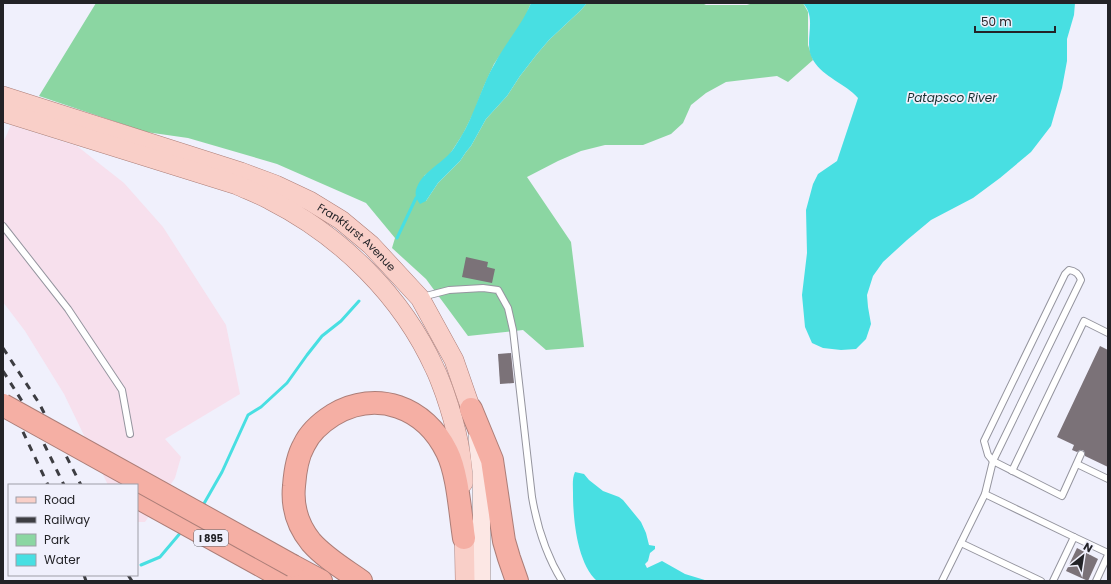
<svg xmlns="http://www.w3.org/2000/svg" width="1111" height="584" viewBox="0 0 1111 584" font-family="Poppins,sans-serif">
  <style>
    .industrial { fill: #f7e0ed }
    .green { fill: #8bd6a2 }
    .water { fill: #48dfe2 }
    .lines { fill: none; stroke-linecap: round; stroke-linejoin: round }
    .stream { stroke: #48dfe2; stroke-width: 3 }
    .building { fill: #7b7278 }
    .service-casing { stroke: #95959f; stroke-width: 8 }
    .secondary-casing { stroke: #95959f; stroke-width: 18 }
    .primary-casing { stroke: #ac7e78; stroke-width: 20 }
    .motorway-casing { stroke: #ac7e78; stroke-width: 24 }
    .service { stroke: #fff; stroke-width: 6 }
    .secondary { stroke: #fce7e4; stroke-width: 17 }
    .primary { stroke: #f9cfc8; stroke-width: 19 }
    .motorway { stroke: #f5afa4; stroke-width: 22 }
    .rail { stroke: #3d3d42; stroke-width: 3; stroke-dasharray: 7 7; stroke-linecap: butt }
    .motorway-bridge-casing { stroke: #ac7e78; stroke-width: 24; stroke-linecap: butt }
    .motorway-bridge { stroke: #f5afa4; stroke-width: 22 }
    .labels { text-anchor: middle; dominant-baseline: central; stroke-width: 3.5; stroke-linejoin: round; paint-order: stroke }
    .shield { fill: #f0f0fc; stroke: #606067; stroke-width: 1 }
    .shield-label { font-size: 10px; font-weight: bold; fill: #232327 }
    .street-label { font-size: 11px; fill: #232327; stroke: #f0f0fc }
    .water-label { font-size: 12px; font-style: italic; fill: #162f2f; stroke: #f0f0fc }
  </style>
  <rect width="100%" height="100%" fill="#f0f0fc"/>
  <polygon class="industrial" points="11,125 77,146 124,183 163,227 226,325 240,394 165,439 181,457 175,478 145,522 137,522 137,485 108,485 64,394 25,331 3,302 3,143"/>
  <polygon class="green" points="96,3 531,3 524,20 494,64 484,86 474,112 463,134 448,157 424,176 426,201 438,183 460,161 466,152 471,146 486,119 507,96 520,76 537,54 549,40 581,10 587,3 702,3 706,5 747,5 753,3 803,3 808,12 808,45 813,60 788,82 777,76 726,82 706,93 691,105 683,123 671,134 643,145 605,145 581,151 558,161 527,177 571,242 584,347 546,350 523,330 468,336 426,279 392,248 395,238 366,203 277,164 188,138 146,132 39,96"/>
  <g class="water">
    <path d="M531,3H587L581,10L549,40L537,54L520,76L507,96L486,119L471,146L466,152L460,161L438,183L426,201L420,204C416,199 414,193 417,187C424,170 444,163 454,148C462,136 469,123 474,110C481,94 486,78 495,63C506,42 522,25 531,3Z"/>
    <path d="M803,3H1075L1074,15L1067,39V61L1062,88L1051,126L1031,152L1000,178L973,198L931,220L907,240L883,262L873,276L867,295L868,307L871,324L866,339L856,349L841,350L823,348L812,343L805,327L802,295L807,253L806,210L813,184L818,174L837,161L858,98C845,83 824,78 813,60C804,45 814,26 808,11C807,8 805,6 803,3Z"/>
    <path d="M575,472L584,474L589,480L603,491L619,497L623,500L641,522L646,533L649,545L655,546V549L650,553L648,561L645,564L647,568L662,561L685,574L708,581H616L615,580L613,581H597C577,563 573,519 573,493C573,487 572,478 575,472Z"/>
  </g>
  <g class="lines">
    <g class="stream">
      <polyline points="397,238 416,198 419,195"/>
      <polyline points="202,507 222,472 248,415 261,407 287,383 307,355 322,336 341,321 359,301"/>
      <polyline points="141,565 160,557 182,531"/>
    </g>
  </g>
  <g class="building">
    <polygon points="466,257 488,262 487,267 495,269 492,283 462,277"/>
    <polygon points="1100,346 1108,350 1108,467 1085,456 1085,453 1083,450 1080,450 1077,452 1072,450 1074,445 1057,437"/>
    <polygon points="511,353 514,383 500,384 498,354"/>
    <polygon points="1077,548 1098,559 1088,581 1066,571"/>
  </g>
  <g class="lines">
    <defs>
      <g id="service">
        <polyline points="3,226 68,309 122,390 130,434"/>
        <path d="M1069,270C1076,271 1079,274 1081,280L993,461L988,455L984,441L1065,274Z"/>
        <path d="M422,297L449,290L483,288L498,290L508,308L513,330L532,497C537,526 546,555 562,581"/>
        <polyline points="1077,464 1108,479"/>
        <polyline points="1012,471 1084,321 1108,333"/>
        <polyline points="985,494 1074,537"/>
        <polyline points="961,543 1041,581"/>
        <polyline points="942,581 985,494 993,461 1062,496 1081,454"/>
        <polyline points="1053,581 1074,537 1108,553"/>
        <polyline points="1096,581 1108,555"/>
      </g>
      <polyline id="secondary" points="477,438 481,471 482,581"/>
      <g id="primary">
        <path id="s1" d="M3,96L241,172L276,185L310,201L341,220L371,245L420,298L454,360L471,409"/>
        <path d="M3,112L237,185C248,190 259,194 270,200C341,236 402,296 435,369C439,377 442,386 445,394C455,423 463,453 463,483"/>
        <polyline points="464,524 465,581"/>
      </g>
      <g id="motorway">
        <polyline points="471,409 492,460 504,541 509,558 517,581"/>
        <polyline points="137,497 289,581"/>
        <polyline points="293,566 321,581"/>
        <path d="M361,581C344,569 325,558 311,542C298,526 292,506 294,486C295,472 297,457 304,445C310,432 322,422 333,415C377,389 425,407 447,452C458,474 460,513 464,538"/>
      </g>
    </defs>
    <use href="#service" class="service-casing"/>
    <use href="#secondary" class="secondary-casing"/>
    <use href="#primary" class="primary-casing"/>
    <use href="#motorway" class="motorway-casing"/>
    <use href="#service" class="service"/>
    <use href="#secondary" class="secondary"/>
    <use href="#primary" class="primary"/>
    <use href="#motorway" class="motorway"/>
    <g class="rail">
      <polyline points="3,348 39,403 81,485"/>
      <polyline points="3,371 27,409 64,485"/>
      <polyline points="3,395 15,415 48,485"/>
      <polyline points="84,575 86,581"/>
      <polyline points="128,575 132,581"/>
    </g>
    <defs>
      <polyline id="motorway-bridge" points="3,405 293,566"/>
    </defs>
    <use href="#motorway-bridge" class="motorway-bridge-casing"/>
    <use href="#motorway-bridge" class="motorway-bridge"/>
  </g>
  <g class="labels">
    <rect class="shield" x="194" y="530" width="34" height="16" rx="3"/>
    <g class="shield-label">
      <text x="211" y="538">I 895</text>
    </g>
    <g class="street-label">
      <text stroke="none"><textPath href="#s1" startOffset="384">Frankfurst Avenue</textPath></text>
    </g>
    <g class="water-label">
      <text x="952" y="97">Patapsco River</text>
    </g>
  </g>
  <rect width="1111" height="584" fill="none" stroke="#232327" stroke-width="8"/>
  <rect x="8" y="484" width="130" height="92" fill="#f0f0fc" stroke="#9e9ea7"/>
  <rect x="16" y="497" width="20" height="6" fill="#f9cfc8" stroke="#9e9ea7"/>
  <text x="44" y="504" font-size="12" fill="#232327">Road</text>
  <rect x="16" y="517" width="20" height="6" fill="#3d3d42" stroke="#9e9ea7"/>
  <text x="44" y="524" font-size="12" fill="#232327">Railway</text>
  <rect x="16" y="534" width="20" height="12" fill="#8bd6a2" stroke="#9e9ea7"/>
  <text x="44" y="544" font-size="12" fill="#232327">Park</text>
  <rect x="16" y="554" width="20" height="12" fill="#48dfe2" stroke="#9e9ea7"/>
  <text x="44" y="564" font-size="12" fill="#232327">Water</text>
  <g transform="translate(1083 556) rotate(30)" stroke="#f0f0fc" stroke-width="3" paint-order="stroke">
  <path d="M0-3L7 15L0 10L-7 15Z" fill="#232327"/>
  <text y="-6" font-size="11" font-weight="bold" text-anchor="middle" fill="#232327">N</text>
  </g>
  <path d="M975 26v6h80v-6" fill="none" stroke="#232327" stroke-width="2"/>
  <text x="981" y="26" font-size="12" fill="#232327" stroke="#f0f0fc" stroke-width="3" paint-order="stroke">50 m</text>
</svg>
